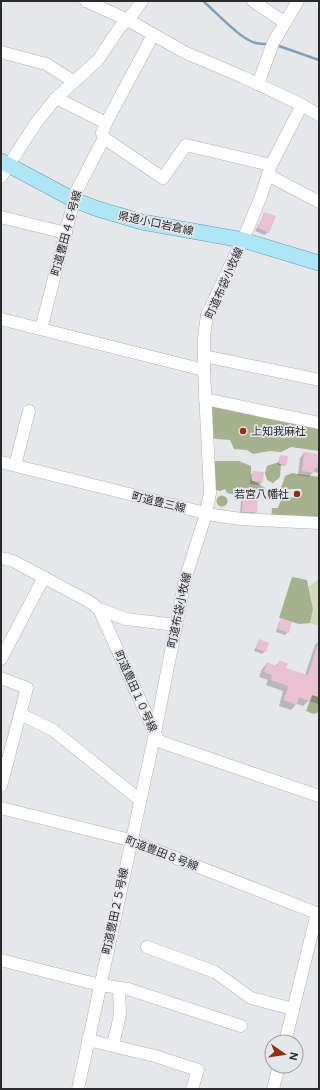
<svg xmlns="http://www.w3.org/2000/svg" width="320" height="1090" viewBox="0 0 320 1090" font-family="'DM Sans','Noto Sans JP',sans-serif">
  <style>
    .green { fill: #cfdab8 }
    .forest { fill: #a6b18e }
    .shadow { fill: #0003 }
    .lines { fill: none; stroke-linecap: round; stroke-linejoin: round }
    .stream { stroke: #81a0b8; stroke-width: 2.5 }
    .building { fill: #eac1d0 }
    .minor-casing { stroke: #b0b1b5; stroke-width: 13 }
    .major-casing { stroke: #5e9aad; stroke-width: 16 }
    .minor { stroke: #fff; stroke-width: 12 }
    .major { stroke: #afe6f7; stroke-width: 15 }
    .poi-dot { fill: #962e12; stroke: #e6e7eb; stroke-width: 1.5 }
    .labels { text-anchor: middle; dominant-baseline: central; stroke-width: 3.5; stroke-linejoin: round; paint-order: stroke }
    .street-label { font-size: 11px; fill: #2b2b2d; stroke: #e6e7eb }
    .poi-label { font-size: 11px; fill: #2b2b2d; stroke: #e6e7eb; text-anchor: start }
  </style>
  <rect width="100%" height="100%" fill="#e6e7eb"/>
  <polygon class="green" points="319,579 319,626 310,623 313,609 309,586"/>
  <g class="forest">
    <polygon points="205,399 319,423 319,451 291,447 281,452 270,451 253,454 247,450 234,449 230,440 206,438"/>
    <polygon points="207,461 239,461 251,466 251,479 265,488 263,493 245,492 241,496 227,493 225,489 220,491 209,488"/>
    <polygon points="279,462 281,464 280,477 273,483 267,480 265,473 267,466"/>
    <path d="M292,473L319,477V523L271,520L272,508H278L282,497L299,498L302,494L301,489C294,488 288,491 281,488L285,476Z"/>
    <circle cx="222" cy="501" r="5.5"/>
    <polygon points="292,577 307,580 313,609 310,623 299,624 279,618"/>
    <polygon points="312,695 319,697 319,712 314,714 306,711"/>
  </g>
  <g class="shadow">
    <polygon points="265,213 268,232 265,235 255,231"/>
    <polygon points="304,453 319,460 319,473 313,472 309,477 298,475 300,458"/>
    <polygon points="280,456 286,464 285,466 278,465"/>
    <polygon points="254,472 262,482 259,485 250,484 251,475"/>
    <polygon points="244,498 256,512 253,515 240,514 241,501"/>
    <polygon points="281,619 288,632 285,635 276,632 279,622"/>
    <polygon points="259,640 265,651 262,654 254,651"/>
    <polygon points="319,641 319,704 308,701 303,706 296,704 291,710 279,706 283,691 266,685 268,680 259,677 262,669 267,663 275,666 280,661 285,669 305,675 315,645"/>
  </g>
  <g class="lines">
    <g class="stream">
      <path d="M203,1C216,12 241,40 256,43C260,44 265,44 269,44"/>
      <polyline points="276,45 319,60"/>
    </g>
  </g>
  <g class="building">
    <polygon points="264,212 276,216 269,233 258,228"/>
    <polygon points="304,452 317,454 319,468 315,468 314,473 302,471"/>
    <polygon points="280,455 288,456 287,465 279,464"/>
    <polygon points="253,471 264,472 263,482 252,481"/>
    <polygon points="243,497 258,498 257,512 242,512"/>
    <polygon points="281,618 292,622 289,633 278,629"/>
    <polygon points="259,639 269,643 266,652 256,648"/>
    <polygon points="317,646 319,646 319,697 312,695 310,701 299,697 297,705 284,700 288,686 271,680 272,675 264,672 267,662 277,666 279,660 288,663 286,668 308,675"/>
  </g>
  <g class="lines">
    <defs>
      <g id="minor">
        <polyline points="253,1 284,22"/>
        <polyline points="1,52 46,64 73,81"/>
        <polyline points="258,84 273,43 298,1"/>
        <polyline points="56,98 106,123"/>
        <polyline points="302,105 319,115"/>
        <polyline points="104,138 163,178 186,145 271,165"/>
        <polyline points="268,175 319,202"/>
        <polyline points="1,177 36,123 56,98 98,60 120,27 128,20 86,1"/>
        <polyline points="1,217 66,233"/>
        <polyline points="1,319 204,370"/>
        <polyline points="41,329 76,192 104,138 102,133 106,123 153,35"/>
        <polyline points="204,356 319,380"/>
        <polyline points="205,399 319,423"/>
        <polyline points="1,462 213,515 241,519 319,523"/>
        <polyline points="15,465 29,411"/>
        <polyline points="1,558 13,561 90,602 99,609 157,738 161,742 319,796"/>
        <polyline points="99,609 126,619 176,625"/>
        <polyline points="1,659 44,577"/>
        <polyline points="1,678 27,688 1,786"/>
        <polyline points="20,714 53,730 140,800"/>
        <polyline points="1,808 130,840 319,914"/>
        <polyline points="147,947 215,972 251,998 293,1009"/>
        <polyline points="1,960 100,985 128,989 241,1026"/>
        <polyline points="88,1040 155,1056 198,1070 192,1089"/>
        <polyline points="285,1042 317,913"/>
        <polyline points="113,1045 120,1015 119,988"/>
        <polyline points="78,1089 155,733 185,580 206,514 210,493 204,370 204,337 207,315 248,228 261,196 271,165 302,105 243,77 184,52 128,20 142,1"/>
        <polyline points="273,1089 279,1066"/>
      </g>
      <polyline id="major" points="1,161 74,200 98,209 142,222 243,240 319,263"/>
    </defs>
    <use href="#minor" class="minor-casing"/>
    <use href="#major" class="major-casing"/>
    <use href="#minor" class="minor"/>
    <use href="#major" class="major"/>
  </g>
  <g class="poi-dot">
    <circle cx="243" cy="431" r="4"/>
    <circle cx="297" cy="494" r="4"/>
  </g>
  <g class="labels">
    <g class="street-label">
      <text transform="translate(156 223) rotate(12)">県道小口岩倉線</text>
      <text transform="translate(66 233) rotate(-75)">町道豊田４６号線</text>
      <text transform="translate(224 283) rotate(-66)">町道布袋小牧線</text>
      <text transform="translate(159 502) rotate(14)">町道豊三線</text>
      <text transform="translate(179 610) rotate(-78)">町道布袋小牧線</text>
      <text transform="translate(136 691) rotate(66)">町道豊田１０号線</text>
      <text transform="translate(162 853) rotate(21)">町道豊田８号線</text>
      <text transform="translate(115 911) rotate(-78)">町道豊田２５号線</text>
    </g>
    <g class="poi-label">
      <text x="251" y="431">上知我麻社</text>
      <text x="289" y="494" text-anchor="end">若宮八幡社</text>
    </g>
  </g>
  <rect width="320" height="1090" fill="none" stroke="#2b2b2d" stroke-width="4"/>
  <g transform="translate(284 1054) rotate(103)"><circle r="19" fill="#e6e7eb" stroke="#9b9c9f"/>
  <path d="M0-3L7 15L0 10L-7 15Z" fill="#962e12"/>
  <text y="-6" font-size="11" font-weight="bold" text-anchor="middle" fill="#2b2b2d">N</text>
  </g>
</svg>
